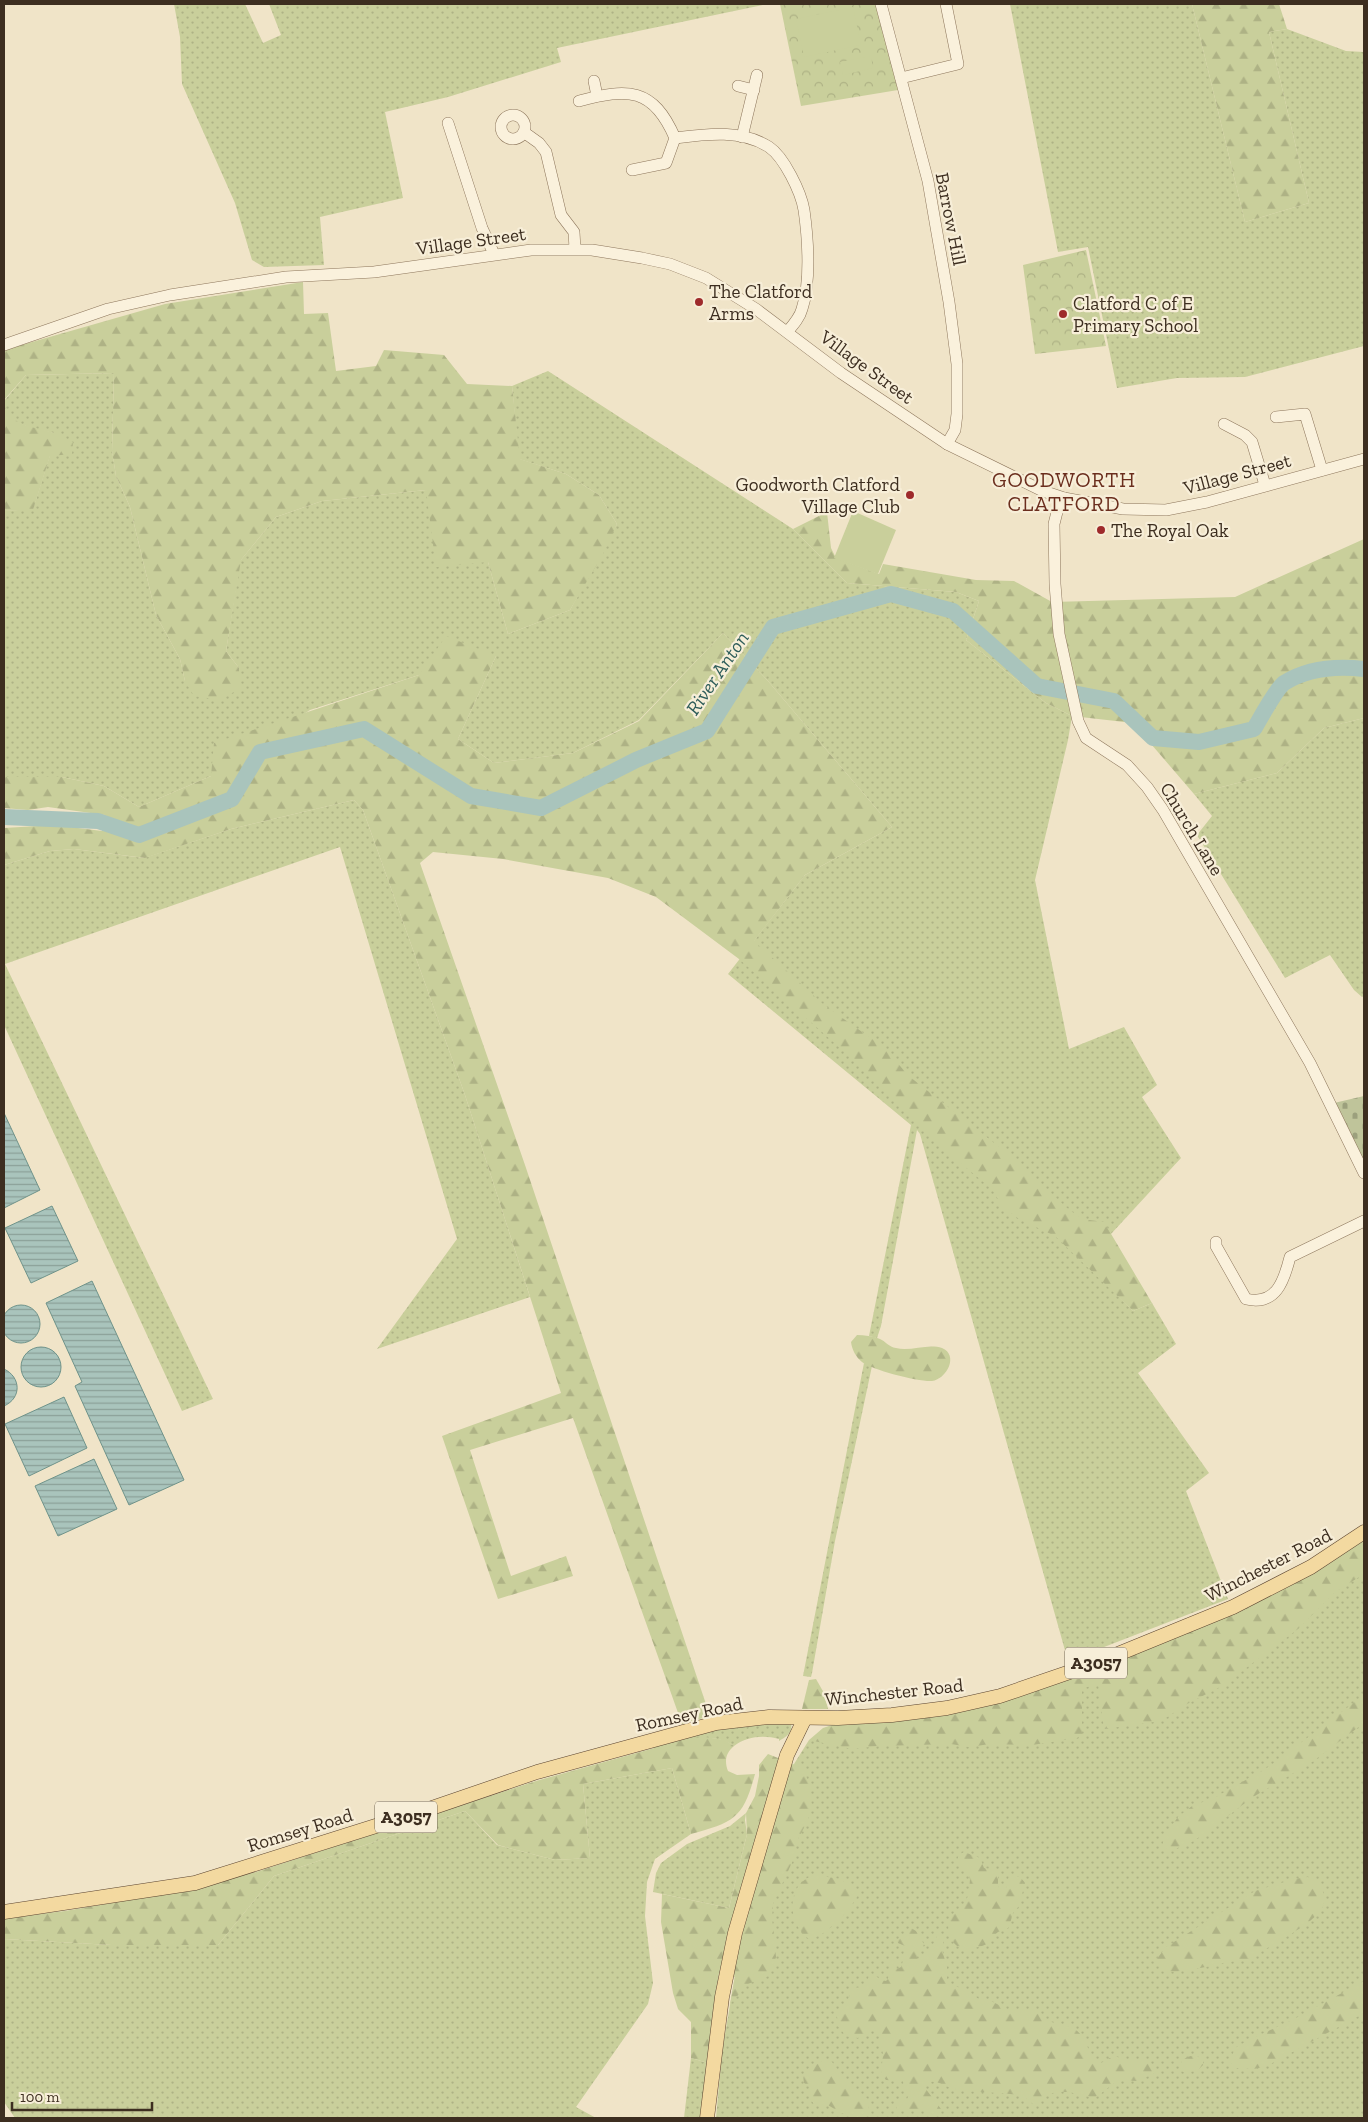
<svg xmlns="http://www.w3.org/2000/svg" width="1368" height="2122" viewBox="0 0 1368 2122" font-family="'Zilla Slab',serif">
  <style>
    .grass { fill: url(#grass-dots) }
    .forest { fill: url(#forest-firs) }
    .cemetery { fill: url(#cemetery-stones) }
    .park { fill: url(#park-crowns) }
    .pitch { fill: #c9cf9b }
    .water { fill: url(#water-rules); stroke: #6f938a }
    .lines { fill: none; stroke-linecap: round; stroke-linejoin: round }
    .river { stroke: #a9c4bc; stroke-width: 16 }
    .minor-casing { stroke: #8d765c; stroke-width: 12 }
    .major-casing { stroke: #5b4430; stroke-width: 15 }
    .minor { stroke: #faf1dc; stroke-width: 11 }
    .major { stroke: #f3d9a0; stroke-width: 14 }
    .poi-dot { fill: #9e2a2b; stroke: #f7eed8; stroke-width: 2 }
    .labels { text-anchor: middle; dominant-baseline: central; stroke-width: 4.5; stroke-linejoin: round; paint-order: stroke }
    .shield { fill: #f7eed8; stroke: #756857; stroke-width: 1 }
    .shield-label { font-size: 18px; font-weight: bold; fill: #3d2e20 }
    .street-label { font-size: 19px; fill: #3d2e20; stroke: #f7eed8 }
    .poi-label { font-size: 19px; fill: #3d2e20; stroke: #f7eed8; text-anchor: start }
    .water-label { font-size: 20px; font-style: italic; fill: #2f5d5a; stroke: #f7eed8 }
    .quarter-label { font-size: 21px; letter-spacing: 1px; fill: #6b2e1e; stroke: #f7eed8 }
  </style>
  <defs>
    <pattern id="grass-dots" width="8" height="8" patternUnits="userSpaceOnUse" patternTransform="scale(1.25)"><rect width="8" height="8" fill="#c9cf9b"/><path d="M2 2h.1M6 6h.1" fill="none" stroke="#aeb285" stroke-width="1.8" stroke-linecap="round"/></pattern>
    <pattern id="forest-firs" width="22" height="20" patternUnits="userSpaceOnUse" patternTransform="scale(1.25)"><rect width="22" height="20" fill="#c9cf9b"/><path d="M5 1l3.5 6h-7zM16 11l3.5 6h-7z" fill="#aeb285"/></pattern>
    <pattern id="cemetery-stones" width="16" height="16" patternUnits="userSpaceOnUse" patternTransform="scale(1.25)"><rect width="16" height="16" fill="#bfc49a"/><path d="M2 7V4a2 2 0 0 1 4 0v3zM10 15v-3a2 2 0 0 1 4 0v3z" fill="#9ca07d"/></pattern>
    <pattern id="park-crowns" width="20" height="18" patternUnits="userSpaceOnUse" patternTransform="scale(1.25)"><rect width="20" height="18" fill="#c9cf9b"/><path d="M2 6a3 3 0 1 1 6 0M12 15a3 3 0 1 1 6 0" fill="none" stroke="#aeb285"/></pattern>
    <pattern id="water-rules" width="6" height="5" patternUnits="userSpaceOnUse" patternTransform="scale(1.25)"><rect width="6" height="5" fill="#a9c4bc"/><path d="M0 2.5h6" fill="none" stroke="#8ba098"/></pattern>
  </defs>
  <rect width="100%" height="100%" fill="#f0e4c8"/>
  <g class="grass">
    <polygon points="174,4 245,4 263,43 281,35 269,4 768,4 557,48 561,62 448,97 385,112 403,198 320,217 324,265 264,267 252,260 235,203 182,84 180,37"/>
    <polygon points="1010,4 1192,4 1245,222 1309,203 1269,32 1287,29 1346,51 1364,52 1364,346 1245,377 1177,378 1117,388 1088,247 1058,252"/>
    <path d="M548,371L793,529L847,583L956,592L979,601L966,640L1046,703L1072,716L1068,740L1035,880L1069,1049L1124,1027L1157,1085L1142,1097L1181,1158L1111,1234L1071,1248L1133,1311L1152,1303L1176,1344L1138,1373L1209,1473L1186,1491L1228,1599L1068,1661L920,1134L917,1130L881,1326L877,1338L869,1336L911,1125L728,974L805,875L892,827L768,681L723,633L639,720L573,753L494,763L458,739L496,656L419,675L310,710L211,776L139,807L104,786L62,777H4V511L33,509L50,455L54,433C36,429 4,425 4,401L26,375L114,373L112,450L116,476L130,507L156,615L180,659L185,681L239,668L226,651L240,561L276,517L322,501L426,490L488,562L508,634L570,610L617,524L599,495L566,474L519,459L512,386Z"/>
    <polygon points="1364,718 1364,996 1362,997 1354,990 1330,955 1285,978 1197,835 1212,816 1194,794 1277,773 1324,728"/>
    <polygon points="354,800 363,810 465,1095 530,1297 377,1349 457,1239 340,847 5,964 213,1399 182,1411 4,1025 4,865 50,851 74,849 144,858 231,829"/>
    <polygon points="864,1363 872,1366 835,1541 812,1673 811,1677 803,1676"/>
    <polygon points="1364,1545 1364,2118 716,2118 722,2052 738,1958 794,1764 809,1740 886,1728 1264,1607"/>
    <path d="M757,1722L791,1723C793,1733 786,1737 779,1741V1739C764,1735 747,1736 734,1746C711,1730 679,1742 654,1749L652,1745L688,1735Z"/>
    <polygon points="672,1768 691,1834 655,1859 647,1882 645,1916 653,1983 648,2004 576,2107 596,2118 15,2118 4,2102 4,1939 111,1945 218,1945 274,1876 465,1811 497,1845 555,1860 590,1858 583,1784"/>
    <polygon points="746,1813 745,1820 747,1834 729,1908 653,1892 656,1873 661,1863 687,1844 730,1826"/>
    <polygon points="691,2058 708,2063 703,2118 684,2118"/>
  </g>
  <g class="forest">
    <polygon points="1192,4 1279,4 1287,29 1269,32 1309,203 1245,222"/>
    <polygon points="303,282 304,314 328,313 336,371 376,366 384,350 444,355 467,384 512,386 520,459 566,474 599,495 617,524 603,554 570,610 508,634 488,562 436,567 426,490 322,501 276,517 241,560 226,651 239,668 239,689 220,700 194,696 185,681 180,659 156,615 130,507 116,476 112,451 114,373 26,375 4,400 4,350 165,304"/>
    <path d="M4,405C13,428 34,426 54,433C60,435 67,439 73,442L72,454L50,456L33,510L4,511Z"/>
    <polygon points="827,512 831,548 836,558 879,574 883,564 976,580 1014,581 1052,602 1235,597 1364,539 1364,718 1324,728 1277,773 1194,794 1133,723 1072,716 1046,703 966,640 979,601 956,592 847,583 793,529"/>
    <polygon points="723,633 768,681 892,827 805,875 754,941 824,1005 882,1046 910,1077 1003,1150 1067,1208 1082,1219 1104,1222 1152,1303 1133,1311 1055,1236 1019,1219 1002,1206 992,1189 947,1152 872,1076 739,959 656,897 608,878 503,859 433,852 420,863 525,1165 710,1716 682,1724 573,1418 470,1450 511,1576 566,1556 573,1576 498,1599 442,1436 561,1393 465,1095 363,810 354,800 231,829 145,858 74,849 50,851 4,865 4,828 54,825 102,831 105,815 48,807 28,810 4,808 4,777 62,777 104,786 139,807 211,776 214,743 419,675 446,636 496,656 458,739 494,763 573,753 639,721"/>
    <path d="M857,1335C864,1335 873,1336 880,1339C885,1341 889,1347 896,1348C910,1352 928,1343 942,1348C959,1355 947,1379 932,1381C919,1382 872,1370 862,1362C856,1357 852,1350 851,1342Z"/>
    <polygon points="1364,1537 1364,1574 1335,1592 1298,1629 1222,1686 1187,1704 1161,1721 1104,1729 1098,1683 1082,1689 1082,1734 1077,1738 1032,1745 990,1744 969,1747 951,1744 879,1746 852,1749 809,1740 823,1728 838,1723 898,1721 961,1712 1264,1597 1330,1563"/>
    <polygon points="816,1679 824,1693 828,1709 802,1709 809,1680"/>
    <polygon points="1364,1695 1364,1723 1312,1762 1253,1797 1204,1834 1190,1843 1170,1851 1162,1846 1165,1835 1178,1817 1192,1806 1216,1797 1270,1766"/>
    <path d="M705,1737L725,1740L734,1746C726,1753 724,1760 728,1771L737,1775L755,1774C743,1819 734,1822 691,1834L672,1768L583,1784L590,1858L555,1860L498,1845L465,1811L274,1876L218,1945H111L4,1939V1918L65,1911L163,1894L256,1872L536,1781L690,1738Z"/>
    <polygon points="768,1754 803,1768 809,1784 812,1808 807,1822 797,1841 794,1858 773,1904 772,1918 776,1957 773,1967 768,1976 748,1984 730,2004 735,1977 719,1973 708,2063 691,2058 691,2022 678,2009 673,1993 661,1922 662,1894 729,1908 747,1834 746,1813 755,1796 759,1776 759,1765"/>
    <path d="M964,1852L980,1858L984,1868L995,1870L998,1874V1886L1000,1889L1006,1888L1009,1876L1012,1874L1021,1878L1025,1883L1019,1906L1013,1913L1009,1927C1005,1931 1003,1930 998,1932C995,1934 993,1938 991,1941C986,1946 975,1948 968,1949C948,1949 942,1922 956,1911H963L969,1892L970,1879L965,1869L957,1860L959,1855Z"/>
    <path d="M815,1875L840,1879L859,1893C851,1909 828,1936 809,1939C787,1924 785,1883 815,1875Z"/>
    <path d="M1308,1877L1320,1884C1323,1891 1326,1898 1323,1906C1318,1922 1266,1948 1250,1958C1241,1961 1233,1961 1223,1963C1203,1967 1182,1974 1161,1971L1156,1960L1166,1947L1255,1891L1294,1879Z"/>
    <path d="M911,1928L916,1931L925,1946L917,1952V1958H921L932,1947L937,1936L942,1934L944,1937L942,1950L947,1967V1983L949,1985L966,1989L981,2001H991L1009,2010L1033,2009C1038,2013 1043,2018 1049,2021C1060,2026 1073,2024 1081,2035C1089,2044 1088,2058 1101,2063L1113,2056L1135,2061L1147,2059L1155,2073L1137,2081L1118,2080L1095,2098C1081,2096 1065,2088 1050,2094C1043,2097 1042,2104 1034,2105L1026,2098L1019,2095C998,2092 976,2093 955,2089C945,2087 936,2078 925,2083V2088L941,2109L939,2116L920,2110L897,2111L896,2104L900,2101L907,2099L911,2091L904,2088L903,2081L886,2080L881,2074L883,2054L879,2032L871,2030L858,2038L846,2036L838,2026L837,2016L846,2005L852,1988L865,1987L869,1976L873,1974L881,1980L886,1981L888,1979L891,1961L894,1959L897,1969L901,1967C904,1960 903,1954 905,1946L898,1943L897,1940Z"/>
    <polygon points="1364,1981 1364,2013 1267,2066 1254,2069 1236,2068 1230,2062 1235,2048 1247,2041 1296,2018"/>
    <path d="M1191,2056H1197L1203,2060V2065L1197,2071L1183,2072L1180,2068C1180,2061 1184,2058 1191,2056Z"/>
    <path d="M824,2060L832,2062L849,2085L868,2099L869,2110L863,2118H851L850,2115L841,2113L828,2105L814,2104C808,2097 810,2095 810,2087L804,2083L803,2075L806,2070Z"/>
  </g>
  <polygon class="cemetery" points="1364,1096 1364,1163 1334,1103"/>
  <g class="park">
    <polygon points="780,4 876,4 898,90 801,106"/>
    <polygon points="1086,250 1106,346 1035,354 1023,265"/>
  </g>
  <g class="pitch">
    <polygon points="853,7 861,45 804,57 796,19"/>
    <polygon points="871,56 873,68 843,75 840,62"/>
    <polygon points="853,511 896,530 878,574 834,558"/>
  </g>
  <g class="water">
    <polygon points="4,1113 40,1190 4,1208"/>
    <polygon points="52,1206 78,1261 31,1283 5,1228"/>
    <polygon points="92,1281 184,1480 129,1505 75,1386 82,1382 46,1303"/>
    <circle cx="21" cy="1324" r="19"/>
    <circle cx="41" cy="1367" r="20"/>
    <path d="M4,1369C21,1377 22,1398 4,1406Z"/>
    <polygon points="64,1397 87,1448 29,1476 5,1424"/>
    <polygon points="94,1459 117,1509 58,1536 35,1486"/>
  </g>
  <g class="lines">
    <path class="river" d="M4,817L98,821L139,835L232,799L260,752L364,729L471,796L541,808L636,760L707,731L773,627L891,594L953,611L1037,686L1114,701L1153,738L1199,742L1254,729C1260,719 1276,689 1284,683C1308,668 1338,666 1364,669"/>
    <defs>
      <g id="minor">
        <polyline points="881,4 928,181 949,302 957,364 957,414 955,430 947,444"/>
        <polyline points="901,78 958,64 946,4"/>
        <polyline points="594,81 597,96"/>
        <polyline points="738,86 754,90"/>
        <path d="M579,101C628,88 653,87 675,138L666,163L632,170"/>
        <circle cx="513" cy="127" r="12"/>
        <polyline points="448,123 482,228 494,254"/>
        <polyline points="525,133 539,143 546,152 561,215 574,232 575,249"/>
        <polyline points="742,137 757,75"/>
        <path d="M675,138C706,134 741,129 769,147C784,157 801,192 804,210C808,238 811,282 802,309C800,317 794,324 788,331"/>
        <polyline points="4,345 108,309 170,295 286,277 374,272 531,250 592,250 642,258 670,264 706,278 756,309 841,373 947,444 1043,491 1064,498 1123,509 1166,510 1207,502 1364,459"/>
        <polyline points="1276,417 1305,414 1322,470"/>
        <polyline points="1224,424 1245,435 1252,442 1265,485"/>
        <polyline points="1064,498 1057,512 1054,524 1055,584 1059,634 1078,721 1086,738 1127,765 1147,787 1163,810 1310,1063 1364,1173"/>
        <path d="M1216,1242V1246L1246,1299C1276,1306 1284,1281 1290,1257L1364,1221"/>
      </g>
      <g id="major">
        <polyline points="4,1912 195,1883 417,1813 537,1772 716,1723 769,1717 838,1718 892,1715 947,1708 1000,1696 1096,1663 1233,1607 1311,1567 1364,1532"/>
        <polyline points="707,2118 722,1997 735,1933 787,1755 805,1718"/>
      </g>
    </defs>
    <use href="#minor" class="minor-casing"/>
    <use href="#major" class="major-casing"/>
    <use href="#minor" class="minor"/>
    <use href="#major" class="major"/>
  </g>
  <g class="poi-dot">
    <circle cx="699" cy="302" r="5"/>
    <circle cx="1063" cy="314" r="5"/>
    <circle cx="910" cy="495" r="5"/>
    <circle cx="1101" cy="530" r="5"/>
  </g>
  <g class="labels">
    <g class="shield">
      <rect x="1065" y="1647.5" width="62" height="31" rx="4"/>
      <rect x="375" y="1801.5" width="62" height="31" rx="4"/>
    </g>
    <g class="shield-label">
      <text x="1096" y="1663">A3057</text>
      <text x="406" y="1817">A3057</text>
    </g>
    <g class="street-label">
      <text transform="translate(951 219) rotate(79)">Barrow Hill</text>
      <text transform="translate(471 241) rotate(-8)">Village Street</text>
      <text transform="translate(867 367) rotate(36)">Village Street</text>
      <text transform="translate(1237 474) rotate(-15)">Village Street</text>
      <text transform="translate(1192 829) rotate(59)">Church Lane</text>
      <text transform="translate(1268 1565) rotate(-27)">Winchester Road</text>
      <text transform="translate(894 1692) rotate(-6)">Winchester Road</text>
      <text transform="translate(689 1714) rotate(-12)">Romsey Road</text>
      <text transform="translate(300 1830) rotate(-17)">Romsey Road</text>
    </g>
    <g class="poi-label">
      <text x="709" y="291">The Clatford<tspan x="709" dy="22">Arms</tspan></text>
      <text x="1073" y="303">Clatford C of E<tspan x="1073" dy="22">Primary School</tspan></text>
      <text x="900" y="484" text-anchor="end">Goodworth Clatford<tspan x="900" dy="22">Village Club</tspan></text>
      <text x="1111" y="530">The Royal Oak</text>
    </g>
    <g class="water-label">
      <text transform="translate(717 673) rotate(-56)">River Anton</text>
    </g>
    <g class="quarter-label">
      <text x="1064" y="479">GOODWORTH<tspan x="1064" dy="24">CLATFORD</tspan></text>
    </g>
  </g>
  <rect width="1368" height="2122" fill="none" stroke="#3d2e20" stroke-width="10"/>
  <path d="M12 2102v8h140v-8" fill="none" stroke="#3d2e20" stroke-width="2.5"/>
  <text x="20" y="2102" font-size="15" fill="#3d2e20" stroke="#f7eed8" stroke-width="4" paint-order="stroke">100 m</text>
</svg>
